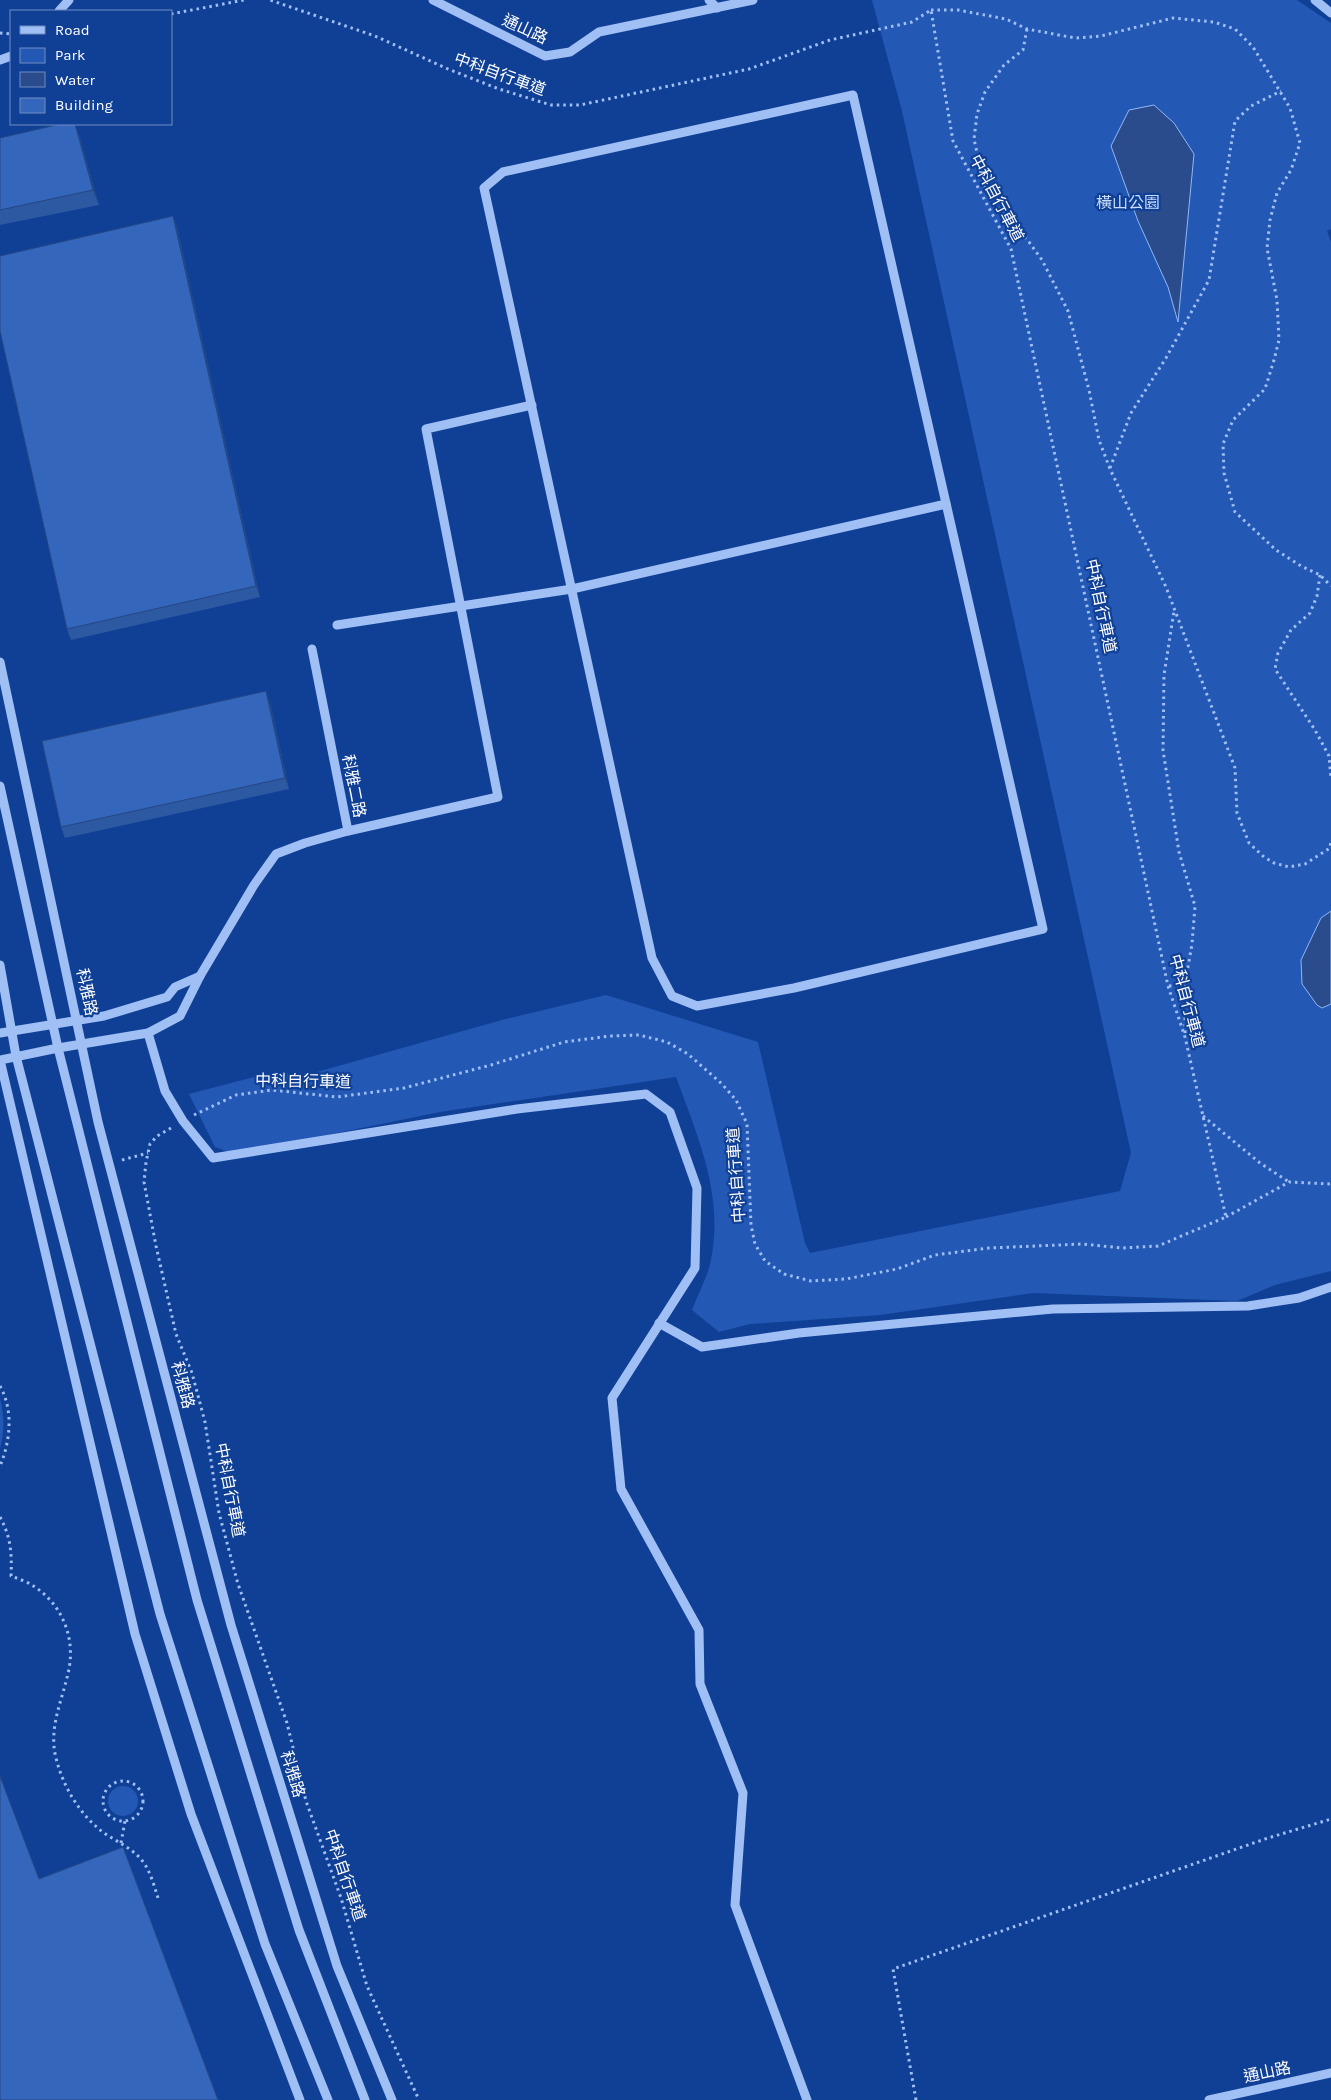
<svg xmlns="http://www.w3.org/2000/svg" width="1331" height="2100" viewBox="0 0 1331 2100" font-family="Karla,'Noto Sans TC',sans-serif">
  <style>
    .green { fill: #2358b5 }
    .water { fill: #2a4c8d; stroke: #91b8f7 }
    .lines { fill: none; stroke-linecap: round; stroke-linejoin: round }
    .path { stroke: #a0bff4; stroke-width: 3; stroke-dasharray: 2.5 4; stroke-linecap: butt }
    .minor { stroke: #a0bff4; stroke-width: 9 }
    .wall { fill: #2d58a2 }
    .shaded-wall { fill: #244784 }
    .building { fill: #3466bc; stroke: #244784 }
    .labels { text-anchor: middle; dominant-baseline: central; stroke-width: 4.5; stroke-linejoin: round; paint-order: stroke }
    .street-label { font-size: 16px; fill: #fff; stroke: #104096 }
    .park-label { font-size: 16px; fill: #c8dcfe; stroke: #104096 }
  </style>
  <rect width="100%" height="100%" fill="#104096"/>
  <g class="green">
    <path d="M872,0H1297L1331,23V229L1327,231L1331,242V1271L1275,1285L1237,1301L1033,1293L880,1315L750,1324L719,1332L692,1310C698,1294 708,1276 711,1260C724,1195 698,1137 676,1077L440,1112L234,1154L215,1147L189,1094L273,1072L306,1075L502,1020L606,995L758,1042L805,1243L810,1253L1120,1191L1131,1153L902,111Z"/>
    <path d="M0,1399C5,1417 4,1432 0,1449Z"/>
    <circle cx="123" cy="1801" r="15"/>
  </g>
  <g class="water">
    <polygon points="1154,105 1174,123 1194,154 1178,322 1168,287 1138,221 1111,146 1129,110"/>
    <polygon points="1331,911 1331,1004 1322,1008 1317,1005 1302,984 1301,960 1321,918"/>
  </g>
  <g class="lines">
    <g class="path">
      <polyline points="931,10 958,10 1006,19 1027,29 1075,38 1101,36 1173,18 1214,22 1235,29 1253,47 1290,108 1300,143 1291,170 1277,193 1270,220 1267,248 1277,300 1279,340 1274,360 1265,389 1233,420 1223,444 1224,473 1235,512 1276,550 1301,566 1320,575 1331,586"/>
      <polyline points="171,14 244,0"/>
      <polyline points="1027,29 1023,50 1004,65 985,92 977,114 974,139 984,185 995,204 1029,242 1042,260 1068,311 1089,390 1099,440 1110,469 1166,587 1235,768 1237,813 1249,843 1264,857 1274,863 1289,867 1305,864 1330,848 1331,840"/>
      <polyline points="0,33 11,34"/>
      <polyline points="1110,468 1131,413 1166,358 1209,280 1235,121 1251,106 1281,91"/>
      <polyline points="1320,575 1317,596 1310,613 1291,630 1278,653 1275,669 1315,730 1329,756 1331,779"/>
      <polyline points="1169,986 1185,984 1192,944 1195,906 1179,852 1163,750 1164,675 1174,611"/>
      <polyline points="1185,1033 1185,984"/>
      <polyline points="194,1115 236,1095 272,1090 337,1097 404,1088 491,1065 564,1042 610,1036 639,1035 667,1042 688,1054 722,1084 736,1100 747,1124 751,1225 755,1244 765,1261 784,1274 811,1281 846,1279 897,1269 935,1255 989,1248 1082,1244 1123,1248 1158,1246 1226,1217 1185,1037 1168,986 1011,249 953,141 931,10 912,22 830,40 749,69 580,105 551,105 499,89 448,69 375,36 270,0"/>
      <polyline points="1203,1116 1260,1163 1289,1182"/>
      <polyline points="171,1128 157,1136 150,1144 146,1162 144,1182 156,1246 176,1334 192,1373 205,1422 219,1513 238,1584 287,1723 306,1801 341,1898 367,1986 419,2100"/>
      <polyline points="122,1160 148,1153"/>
      <polyline points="1226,1217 1289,1182 1331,1184"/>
      <path d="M0,1386C14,1411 10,1442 0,1466"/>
      <path d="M0,1517C11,1537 12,1554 11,1576C19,1579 28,1582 35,1587C62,1605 75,1637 69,1669C63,1699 48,1727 56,1758C63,1787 80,1815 104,1833C116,1841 129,1847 139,1857C150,1868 154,1886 159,1901"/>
      <circle cx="123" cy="1801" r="20"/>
      <polyline points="121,1843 125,1821"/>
      <polyline points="916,2100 893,1969 1265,1839 1331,1819"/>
    </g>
    <g class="minor">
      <polyline points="433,0 545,56 570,52 599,32 753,0"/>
      <polyline points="709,0 717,8"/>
      <polyline points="1315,0 1331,13"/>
      <polyline points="59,11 69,0"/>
      <polyline points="0,60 11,56"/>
      <polygon points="853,95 1043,929 794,988 697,1006 672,996 652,958 484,188 503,172"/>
      <polyline points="337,625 572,589 946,504"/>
      <polyline points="0,662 98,1122 231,1625 337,1966 392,2100"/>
      <polyline points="0,786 58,1048 197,1600 299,1930 365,2100"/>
      <polyline points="348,831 498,797 426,429 532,405"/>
      <polyline points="0,965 16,1056 160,1614 265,1944 328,2100"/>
      <polyline points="0,1033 104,1016 167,997 175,987 200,976"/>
      <polyline points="148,1033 165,1091 183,1121 213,1158 517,1109 646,1094 670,1112 697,1188 695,1268 612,1398 621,1489 699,1630 700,1684 743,1793 735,1905 807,2100"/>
      <polyline points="659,1323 702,1347 799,1333 1053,1309 1248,1306 1299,1298 1331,1287"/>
      <polyline points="300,2100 191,1814 135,1634 0,1060 58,1048 148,1033 180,1016 200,976 254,885 276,854 305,843 348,831 312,649"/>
      <polyline points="1209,2100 1331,2073"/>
    </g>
  </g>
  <g class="wall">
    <polygon points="79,135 99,205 0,225 0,138"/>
    <polygon points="173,216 177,227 260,597 71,640 67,629"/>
    <polygon points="270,702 289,789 65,838 61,827"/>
  </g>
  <g class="shaded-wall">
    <polygon points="75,124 79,135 99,205 93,190"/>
    <polygon points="173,216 177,227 260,597 256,586"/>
    <polygon points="266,691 270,702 289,789 285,778"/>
  </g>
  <g class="building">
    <polygon points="60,124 75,124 93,190 0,210 0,138"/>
    <polygon points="173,216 256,586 67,629 0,331 0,256"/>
    <polygon points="266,691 285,778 61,827 42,741"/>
    <polygon points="0,1776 39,1879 123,1847 218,2100 0,2100"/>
  </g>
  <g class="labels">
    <g class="street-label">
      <text transform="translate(525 29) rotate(25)">通山路</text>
      <text transform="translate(500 74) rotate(20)">中科自行車道</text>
      <text transform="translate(997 198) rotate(62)">中科自行車道</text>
      <text transform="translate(1101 606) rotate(78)">中科自行車道</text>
      <text transform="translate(354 786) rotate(79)">科雅二路</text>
      <text transform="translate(87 992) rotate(78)">科雅路</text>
      <text transform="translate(1187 1001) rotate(75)">中科自行車道</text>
      <text transform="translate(303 1081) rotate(1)">中科自行車道</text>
      <text transform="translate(736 1175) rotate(-94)">中科自行車道</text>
      <text transform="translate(183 1385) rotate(75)">科雅路</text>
      <text transform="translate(230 1490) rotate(79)">中科自行車道</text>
      <text transform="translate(293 1774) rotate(73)">科雅路</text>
      <text transform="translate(345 1875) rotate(71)">中科自行車道</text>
      <text transform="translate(1267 2072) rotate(-12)">通山路</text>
    </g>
    <g class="park-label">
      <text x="1128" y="202">橫山公園</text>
    </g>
  </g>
  <rect x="10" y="10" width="162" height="115" fill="#104096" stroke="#708cc0"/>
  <rect x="20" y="26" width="25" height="8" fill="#a0bff4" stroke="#708cc0"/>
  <text x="55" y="35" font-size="15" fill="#ffffff">Road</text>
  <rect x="20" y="48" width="25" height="15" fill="#2358b5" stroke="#708cc0"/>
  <text x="55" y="60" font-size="15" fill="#ffffff">Park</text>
  <rect x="20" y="72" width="25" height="15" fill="#2a4c8d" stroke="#708cc0"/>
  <text x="55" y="85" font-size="15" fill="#ffffff">Water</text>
  <rect x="20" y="98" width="25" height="15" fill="#3466bc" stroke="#708cc0"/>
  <text x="55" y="110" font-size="15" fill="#ffffff">Building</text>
</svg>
